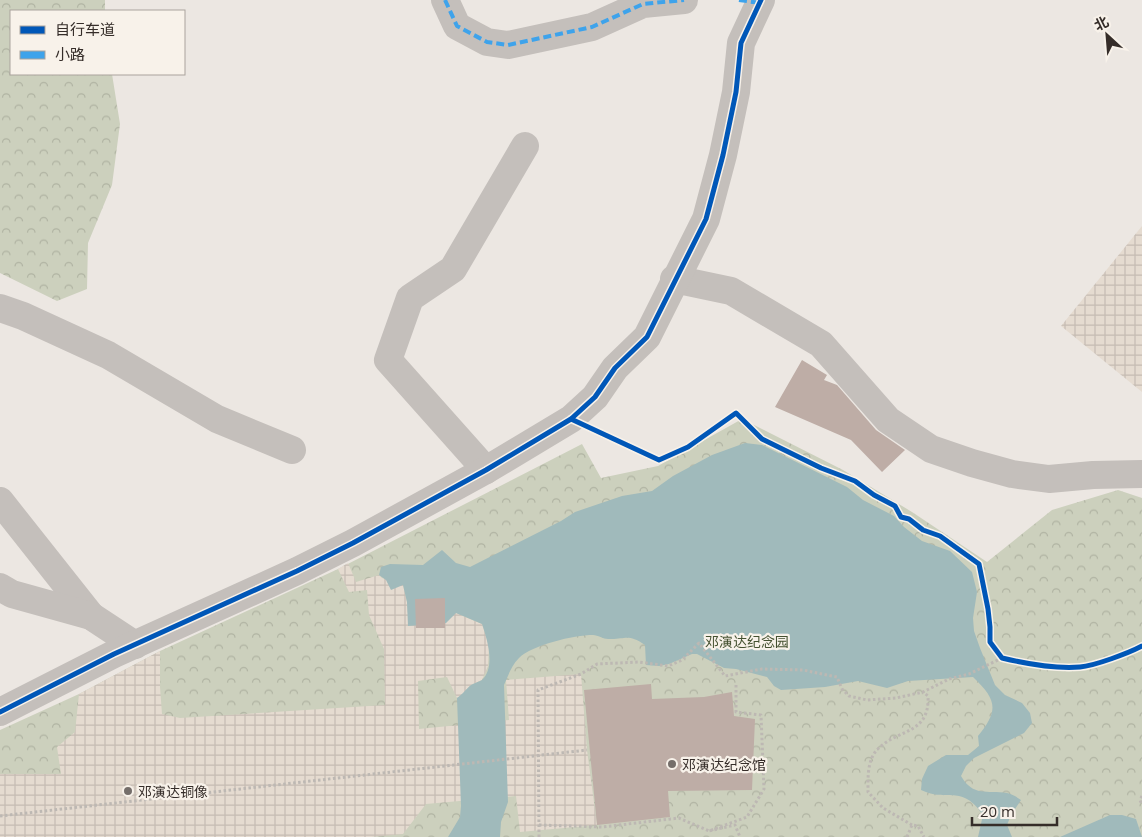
<svg xmlns="http://www.w3.org/2000/svg" width="1142" height="837" viewBox="0 0 1142 837" font-family="'Open Sans','Noto Sans SC',sans-serif">
  <style>
    .forest { fill: url(#forest-crowns) }
    .plaza { fill: url(#plaza-grid) }
    .water { fill: #a0babb }
    .building { fill: #beada6 }
    .lines { fill: none; stroke-linecap: round; stroke-linejoin: round }
    .path { stroke: #bdb8b3; stroke-width: 3; stroke-dasharray: 2.5 2.5; stroke-linecap: butt }
    .minor { stroke: #c4bfbb; stroke-width: 28 }
    .quiet { stroke: #3ea3eb; stroke-width: 4; stroke-dasharray: 8 4; stroke-linecap: butt }
    .cycleway-casing { stroke: #f8f2ea; stroke-width: 8 }
    .cycleway { stroke: #0057b8; stroke-width: 5 }
    .poi-dot { fill: #756e6a; stroke: #f8f2ea; stroke-width: 2 }
    .labels { text-anchor: middle; dominant-baseline: central; stroke-width: 4.5; stroke-linejoin: round; paint-order: stroke }
    .park-label { font-size: 14px; fill: #445130; stroke: #f8f2ea }
    .poi-label { font-size: 14px; fill: #352d29; stroke: #f8f2ea; text-anchor: start }
  </style>
  <defs>
    <pattern id="forest-crowns" width="20" height="18" patternUnits="userSpaceOnUse" patternTransform="scale(1.25)"><rect width="20" height="18" fill="#ccd0bd"/><path d="M2 6a3 3 0 1 1 6 0M12 15a3 3 0 1 1 6 0" fill="none" stroke="#b0b3a2"/></pattern>
    <pattern id="plaza-grid" width="8" height="8" patternUnits="userSpaceOnUse" patternTransform="scale(1.25)"><rect width="8" height="8" fill="#e5dbd0"/><path d="M0 4h8M4 0v8" fill="none" stroke="#c5bcb3"/></pattern>
  </defs>
  <rect width="100%" height="100%" fill="#ece7e2"/>
  <g class="forest">
    <polygon points="0,0 105,0 105,11 11,11 11,74 112,74 120,124 112,185 88,243 87,289 57,301 0,273"/>
    <polygon points="742,419 843,470 912,512 987,562 1052,510 1118,490 1142,498 1142,837 0,837 0,730 79,694 160,651 338,569 582,444 601,478 658,466"/>
  </g>
  <g class="plaza">
    <polygon points="1142,226 1142,392 1061,326"/>
    <polygon points="348,563 356,582 379,575 382,578 403,585 407,602 409,626 456,613 482,624 489,645 488,666 482,680 471,685 463,694 457,698 447,677 418,681 419,729 509,720 506,680 581,674 587,750 597,825 520,832 516,796 426,804 403,834 371,837 0,837 0,774 61,774 57,747 75,732 79,694 160,651 160,687 162,714 180,718 385,705 384,649 369,615 367,590 349,592 338,569"/>
  </g>
  <g class="water">
    <path d="M745,443L762,445L847,487L863,500L894,516L904,527L922,541L950,551L972,572L977,592L973,618L974,631L980,648L995,685L1005,695L1022,703L1030,713L1032,723L1024,733L974,758L966,766L961,776C973,797 987,790 1007,793C1012,794 1017,797 1021,800L1011,815L1007,825L1012,837H978L983,815C961,783 948,803 921,790L922,779L928,766L946,755H968L979,746L978,736C999,710 997,700 973,677L908,681L887,688L858,681L825,687L781,690L774,686L767,677L736,669L724,668L697,654H692L669,664L659,666L646,665L645,645C627,633 626,640 608,639C603,639 598,635 593,635C574,635 532,645 519,658C511,666 508,676 504,685L508,802L501,822L500,837H448L460,817L461,806L457,698C463,694 466,689 471,685C474,683 479,682 482,680C496,667 487,639 482,624L456,613L446,623L408,626L407,602L403,585L391,590L386,580L379,575L381,567L390,564L423,565L442,550L456,563L470,567L561,521L575,512L622,496L652,491L673,476L712,455Z"/>
    <polygon points="1110,815 1122,815 1136,819 1142,837 1060,837"/>
  </g>
  <g class="building">
    <polygon points="802,360 827,375 824,380 837,385 876,430 905,450 882,472 851,440 775,407"/>
    <polygon points="445,598 445,628 416,628 415,599"/>
    <polygon points="651,684 652,699 704,697 732,692 734,716 755,719 752,790 668,791 670,817 597,825 584,690"/>
  </g>
  <g class="lines">
    <g class="path">
      <polyline points="599,432 659,460 688,447 736,413 762,439 821,468 855,481 874,495 895,506 901,517 909,519 923,530 940,536 979,564 988,609 990,627 990,642 1002,658"/>
      <polyline points="736,685 736,712 761,715 764,789 747,817 709,831 735,825 740,837"/>
      <polyline points="1142,796 1140,800 1142,805"/>
      <polyline points="0,816 587,750"/>
      <polyline points="539,825 602,827 679,818 709,831"/>
      <path d="M912,825L883,808L868,792C868,779 867,762 876,751C896,728 930,736 928,696L923,692"/>
      <polyline points="539,837 538,690 581,674 597,664 639,662 668,666 682,660 699,643 725,676 762,669 803,670 837,677 842,689 849,696 867,700 896,698 923,692 949,679 969,674 1002,658 1035,666 1080,667 1131,652 1142,646"/>
      <polyline points="907,837 912,825 918,826 924,837"/>
    </g>
    <g class="minor">
      <polyline points="445,0 457,26 487,42 508,45 592,27 643,4 684,0"/>
      <polyline points="674,279 731,291 821,344 888,420 931,449 972,463 1012,474 1049,479 1093,475 1142,474"/>
      <polyline points="0,308 23,316 108,355 217,419 292,450"/>
      <polyline points="486,470 388,360 410,298 453,269 525,146"/>
      <polyline points="0,501 91,616"/>
      <polyline points="0,587 12,594 91,616 135,645"/>
      <polyline points="0,712 114,654 297,571 353,543 486,470 571,419 595,397 615,368 647,337 706,219 723,155 736,92 741,43 761,0"/>
    </g>
    <g class="quiet">
      <polyline points="445,0 457,26 487,42 508,45 592,27 643,4 684,0"/>
      <polyline points="739,0 760,3"/>
    </g>
    <defs>
      <g id="cycleway">
        <path d="M571,419L659,460L688,447L736,413L762,439L821,468L855,481L874,495L895,506L901,517L909,519L923,530L940,536L979,564L988,609L990,627V642L1002,658C1027,664 1054,669 1080,667C1094,666 1129,653 1142,646"/>
        <polyline points="0,712 114,654 297,571 353,543 486,470 571,419 595,397 615,368 647,337 706,219 723,155 736,92 741,43 761,0"/>
      </g>
    </defs>
    <use href="#cycleway" class="cycleway-casing"/>
    <use href="#cycleway" class="cycleway"/>
  </g>
  <g class="poi-dot">
    <circle cx="672" cy="764" r="5"/>
    <circle cx="128" cy="791" r="5"/>
  </g>
  <g class="labels">
    <g class="park-label">
      <text x="747" y="641">邓演达纪念园</text>
    </g>
    <g class="poi-label">
      <text x="682" y="764">邓演达纪念馆</text>
      <text x="138" y="791">邓演达铜像</text>
    </g>
  </g>
  <rect x="10" y="10" width="175" height="65" fill="#f8f2ea" stroke="#aaa39d"/>
  <rect x="20" y="26" width="25" height="8" fill="#0057b8" stroke="#aaa39d"/>
  <text x="55" y="35" font-size="15" fill="#352d29">自行车道</text>
  <rect x="20" y="51" width="25" height="8" fill="#3ea3eb" stroke="#aaa39d"/>
  <text x="55" y="60" font-size="15" fill="#352d29">小路</text>
  <g transform="translate(1107 35) rotate(334)" stroke="#f8f2ea" stroke-width="4" paint-order="stroke">
  <path d="M0-4L9 19L0 12L-9 19Z" fill="#352d29"/>
  <text y="-8" font-size="14" font-weight="bold" text-anchor="middle" fill="#352d29">北</text>
  </g>
  <path d="M972 817v8h85v-8" fill="none" stroke="#352d29" stroke-width="2.5"/>
  <text x="980" y="817" font-size="15" fill="#352d29" stroke="#f8f2ea" stroke-width="4" paint-order="stroke">20 m</text>
</svg>
